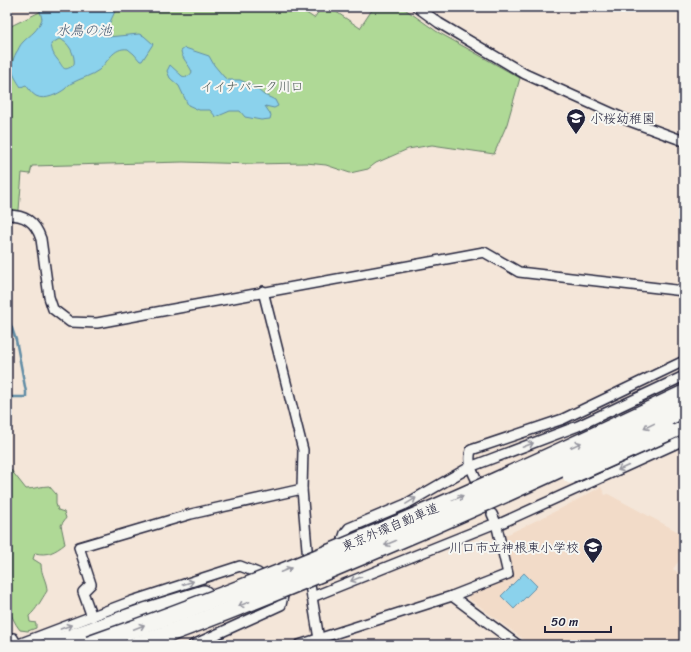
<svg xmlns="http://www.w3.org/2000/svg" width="691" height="652" viewBox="0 0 691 652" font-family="Sriracha,'Klee One',sans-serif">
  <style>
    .built { fill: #f2dbc8 }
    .green { fill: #afd996; stroke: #687e68 }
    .water { fill: #8bd2ec; stroke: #618ca5; fill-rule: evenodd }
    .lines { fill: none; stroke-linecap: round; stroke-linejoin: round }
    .stream { stroke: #618ca5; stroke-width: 2.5 }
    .minor-casing { stroke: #22223b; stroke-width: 12 }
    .motorway-casing { stroke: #22223b; stroke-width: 20 }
    .minor { stroke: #f6f6f2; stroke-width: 9 }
    .motorway { stroke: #f6f6f2; stroke-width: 17 }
    .motorway-bridge-casing { stroke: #22223b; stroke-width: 20; stroke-linecap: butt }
    .motorway-bridge { stroke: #f6f6f2; stroke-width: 17 }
    .oneway { stroke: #9797a0 }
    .labels { text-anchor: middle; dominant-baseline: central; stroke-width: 4; stroke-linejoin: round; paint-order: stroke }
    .park-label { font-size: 13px; fill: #4c5956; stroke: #f6f6f2 }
    .poi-label { font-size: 13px; fill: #22223b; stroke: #f6f6f2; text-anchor: start }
    .street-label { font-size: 13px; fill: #22223b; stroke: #f6f6f2 }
    .water-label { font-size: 14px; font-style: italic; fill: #425770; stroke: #f6f6f2 }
  </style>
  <rect width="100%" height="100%" fill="#f4e6d9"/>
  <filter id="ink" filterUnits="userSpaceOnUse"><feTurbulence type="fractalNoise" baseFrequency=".025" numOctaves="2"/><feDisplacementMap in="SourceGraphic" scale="8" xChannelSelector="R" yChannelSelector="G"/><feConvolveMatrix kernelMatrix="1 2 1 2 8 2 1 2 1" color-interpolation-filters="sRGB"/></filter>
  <g filter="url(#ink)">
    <polygon class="built" points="601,487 605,495 608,494 684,535 684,554 673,569 684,577 684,645 531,645 468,598 466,594 510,579 512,577 507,559 504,536 560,509"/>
    <g class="green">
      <polygon points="50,7 297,7 314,18 322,7 329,7 360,28 374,7 402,7 436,31 520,78 507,124 494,154 432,145 408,149 376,163 368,169 350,173 326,165 306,163 252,164 183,162 32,166 30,174 22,173 19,210 7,211 7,21 11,26"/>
      <path d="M11,470L26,489C34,489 41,486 49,486L56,494V504L58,510L64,512L66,518L61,525L65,544C55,552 47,556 35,553L33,559L41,564C41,575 47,581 47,591C41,600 37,609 29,616L30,622L36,623V628L28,631L20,630C14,623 12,615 7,607V471Z"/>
    </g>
    <g class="water">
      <path d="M39,7H117L105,33L108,37L139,34L144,36L153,44L142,61H140L134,54L128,49C113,47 108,62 99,70C91,76 81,78 72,83C69,84 67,87 65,89C58,94 45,101 36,96C32,94 29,89 26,85L21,87C12,74 9,67 16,53C19,49 19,46 23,42C32,33 37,32 42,19ZM59,39C68,41 76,55 74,65C62,73 64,67 57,59C53,54 52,51 51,44Z"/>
      <path d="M185,48L209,56L214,65L224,77L228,80H240L253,86L264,95L271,98L275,100L278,106L274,108L265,106L271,115L270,119L261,120L245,117L240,111H230L216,117L210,110H199L188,105L179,86L170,78L167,71L170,65L182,76C187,78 190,76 192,72C189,64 182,59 181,51Z"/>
      <polygon points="524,573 537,586 514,609 501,596"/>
    </g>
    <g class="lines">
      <polyline class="stream" points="7,314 16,340 26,392 26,397 7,397"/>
      <defs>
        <g id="minor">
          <polyline points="417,7 439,23 525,74 627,120 684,141"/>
          <path d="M7,215C25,215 35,221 41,239L49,297L53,309L70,322L97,323L484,252L519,272L684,291"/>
          <polyline points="263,291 303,450 302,489 310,585 320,645"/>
          <path d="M476,479C471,469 468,461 471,450L563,419L684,361"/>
          <polyline points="497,525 684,440"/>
          <polyline points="343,539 345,533 349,528 406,504 470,467 578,426 684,376"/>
          <polyline points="452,596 518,645"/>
          <polyline points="312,597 496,523"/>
          <polyline points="92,617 83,592 91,584 79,547 191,514 302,489"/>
          <polyline points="7,639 13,638 17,645"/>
          <polyline points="16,645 132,601 240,566 258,573"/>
          <polyline points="193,645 281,605 283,596"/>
          <polyline points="299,645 452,596 508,574 496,523 492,514"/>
        </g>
        <g id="motorway">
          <polyline points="668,432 684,425"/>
          <polyline points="50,645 145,612 204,594"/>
        </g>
      </defs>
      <use href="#minor" class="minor-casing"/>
      <use href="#motorway" class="motorway-casing"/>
      <use href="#minor" class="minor"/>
      <use href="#motorway" class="motorway"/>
      <defs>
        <g id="motorway-bridge">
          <polyline points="571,475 668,432"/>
          <path d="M89,645C171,616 252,585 332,552C451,503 568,449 684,394"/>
          <path d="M137,645C212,618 286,588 359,557C469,511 577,462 684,409"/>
        </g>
      </defs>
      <use href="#motorway-bridge" class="motorway-bridge-casing"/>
      <use href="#motorway-bridge" class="motorway-bridge"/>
    </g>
    <defs><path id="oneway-shaft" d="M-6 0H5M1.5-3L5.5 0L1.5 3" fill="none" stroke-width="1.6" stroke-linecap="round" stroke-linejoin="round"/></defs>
    <g class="oneway">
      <use href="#oneway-shaft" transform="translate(649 426) rotate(154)"/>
      <use href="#oneway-shaft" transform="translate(528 445) rotate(-21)"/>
      <use href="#oneway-shaft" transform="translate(576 445) rotate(-25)"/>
      <use href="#oneway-shaft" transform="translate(623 468) rotate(156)"/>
      <use href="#oneway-shaft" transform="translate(458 498) rotate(-23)"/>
      <use href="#oneway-shaft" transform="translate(411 501) rotate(-31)"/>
      <use href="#oneway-shaft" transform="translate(390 543) rotate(157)"/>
      <use href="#oneway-shaft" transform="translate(286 570) rotate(-22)"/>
      <use href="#oneway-shaft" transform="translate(356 579) rotate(158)"/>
      <use href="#oneway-shaft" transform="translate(188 583) rotate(-18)"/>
      <use href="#oneway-shaft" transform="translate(244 604) rotate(158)"/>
      <use href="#oneway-shaft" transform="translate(66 627) rotate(-20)"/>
      <use href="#oneway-shaft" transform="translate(139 627) rotate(-21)"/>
    </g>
  </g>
  <defs>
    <symbol id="school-pin" viewBox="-11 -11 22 30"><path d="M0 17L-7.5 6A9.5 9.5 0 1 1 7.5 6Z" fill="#22223b" stroke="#f6f6f2"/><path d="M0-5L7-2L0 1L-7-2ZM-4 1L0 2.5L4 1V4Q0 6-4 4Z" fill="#fff"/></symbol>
  </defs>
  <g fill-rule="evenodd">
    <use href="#school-pin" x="565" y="107" width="22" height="30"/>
    <use href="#school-pin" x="582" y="536" width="22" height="30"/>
  </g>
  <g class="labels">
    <g class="park-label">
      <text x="252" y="86">イイナパーク川口</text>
    </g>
    <g class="poi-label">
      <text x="590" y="118">小桜幼稚園</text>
      <text x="579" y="547" text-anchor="end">川口市立神根東小学校</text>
    </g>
    <g class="street-label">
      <text transform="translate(390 527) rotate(-23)">東京外環自動車道</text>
    </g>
    <g class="water-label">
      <text x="84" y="30">水鳥の池</text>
    </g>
  </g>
  <rect width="691" height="652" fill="none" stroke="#f6f6f2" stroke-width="24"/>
  <rect x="12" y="12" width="667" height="628" fill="none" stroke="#22223b" stroke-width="1.5" filter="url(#ink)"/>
  <path d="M545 626v6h66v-6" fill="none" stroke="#22223b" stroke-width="2"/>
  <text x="551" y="626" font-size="12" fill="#22223b" stroke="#f6f6f2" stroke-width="3" paint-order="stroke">50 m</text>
</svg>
